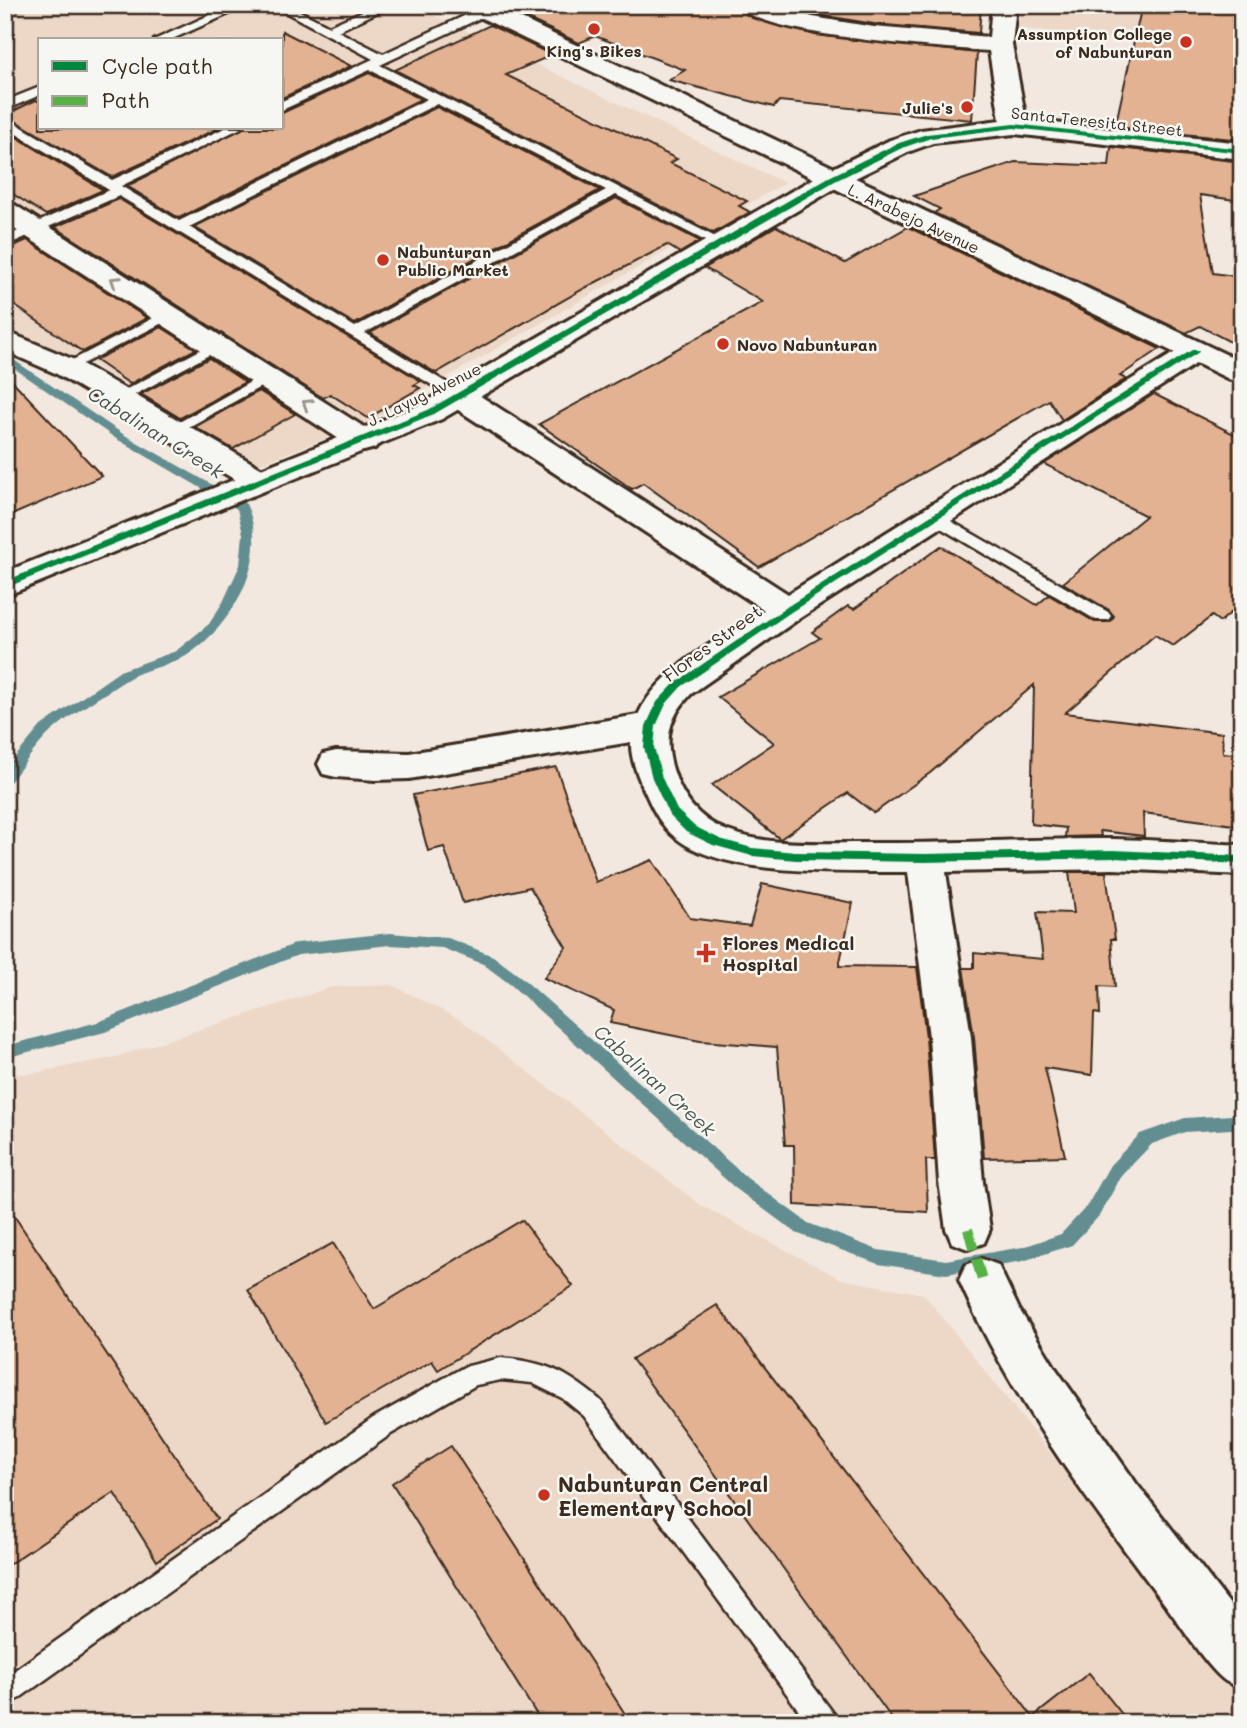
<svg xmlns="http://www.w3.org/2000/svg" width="1247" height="1728" viewBox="0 0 1247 1728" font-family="Mali,sans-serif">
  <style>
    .built { fill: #edd8c8; fill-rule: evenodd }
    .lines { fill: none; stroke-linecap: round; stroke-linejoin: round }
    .stream { fill: #648e91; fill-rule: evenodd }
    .building { fill: #e2b293; stroke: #3b2a1e; stroke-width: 2 }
    .lane-casing { stroke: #3b2a1e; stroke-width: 5 }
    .street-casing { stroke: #3b2a1e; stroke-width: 6 }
    .secondary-casing { stroke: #3b2a1e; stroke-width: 6 }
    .primary-casing { stroke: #3b2a1e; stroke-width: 6 }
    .lane { fill: #f6f6f2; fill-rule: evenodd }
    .street { fill: #f6f6f2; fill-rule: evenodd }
    .secondary { fill: #f6f6f2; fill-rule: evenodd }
    .primary { fill: #f6f6f2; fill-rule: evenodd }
    .quiet { stroke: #57b245; stroke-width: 10; stroke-dasharray: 21 10; stroke-linecap: butt }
    .cycleway-casing { stroke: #f6f6f2; stroke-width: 5 }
    .cycleway { fill: #00873e; fill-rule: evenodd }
    .oneway { stroke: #989088 }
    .poi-dot { fill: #c8321e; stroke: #f6f6f2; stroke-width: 2.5 }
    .labels { text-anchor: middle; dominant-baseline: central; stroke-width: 5; stroke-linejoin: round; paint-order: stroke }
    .far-poi-label { font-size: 16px; font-weight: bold; fill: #3b2a1e; stroke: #f6f6f2; text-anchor: end }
    .far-street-label { font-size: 16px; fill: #3b2a1e; stroke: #f6f6f2 }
    .street-label { font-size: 18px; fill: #3b2a1e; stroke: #f6f6f2 }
    .poi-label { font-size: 18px; font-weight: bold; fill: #3b2a1e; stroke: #f6f6f2; text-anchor: start }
    .water-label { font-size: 19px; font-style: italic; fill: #4c544e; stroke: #f6f6f2 }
    .near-poi-label { font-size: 21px; font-weight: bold; fill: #3b2a1e; stroke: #f6f6f2; text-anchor: start }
  </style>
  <rect width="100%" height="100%" fill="#f2e8df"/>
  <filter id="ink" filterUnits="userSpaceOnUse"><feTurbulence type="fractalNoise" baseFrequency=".0143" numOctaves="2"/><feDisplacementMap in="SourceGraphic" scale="14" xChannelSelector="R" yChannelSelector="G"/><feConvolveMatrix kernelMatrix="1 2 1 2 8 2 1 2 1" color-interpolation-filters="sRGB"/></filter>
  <g filter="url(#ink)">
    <g class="built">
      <path d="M5,5H412L785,183L371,421L248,468L86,360L5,329ZM40,40H282V128H40Z"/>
      <polygon points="1022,5 1242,5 1242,56 1017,28"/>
      <polygon points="392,985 461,1020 702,1206 841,1279 924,1294 1242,1695 1242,1723 5,1723 5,1073 29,1074 115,1057 332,987"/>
    </g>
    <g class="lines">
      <g class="stream">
        <path d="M5,354L123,434L246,504C272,558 232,627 186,656C168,667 144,668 126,680C102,696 72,713 51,732C36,746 23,766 10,782L5,783V769L41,726L120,671L176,651L209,624L223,602L240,565L243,534L237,509L115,438L5,362Z"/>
        <polygon points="390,933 448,938 493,956 521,977 747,1178 808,1223 878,1250 946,1260 1023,1247 1061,1234 1087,1206 1110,1165 1140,1134 1185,1118 1231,1115 1242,1117 1242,1131 1231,1129 1185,1132 1152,1144 1122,1175 1099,1216 1072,1245 1066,1247 1023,1261 946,1274 878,1264 796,1233 735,1188 511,985 483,964 442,948 390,945 298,955 105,1032 5,1058 5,1046 98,1022 297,943"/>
      </g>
    </g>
    <g class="building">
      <polygon points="524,5 735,5 752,18 815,35 977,53 972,120 779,101 774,107 669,80 685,70 595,36 579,43 515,13 523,9"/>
      <polygon points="783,5 981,5 979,33 874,24 814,14"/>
      <polygon points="1142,5 1242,5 1242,140 1115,127"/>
      <polygon points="490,25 552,55 506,75 677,159 670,163 747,201 739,206 750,212 713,233 395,70"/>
      <polygon points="282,31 351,66 282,98"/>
      <polygon points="369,73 421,99 179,218 127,186 243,128 282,128 282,113"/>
      <polygon points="36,100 40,102 40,128 219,128 112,177 5,115"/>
      <polygon points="437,107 600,190 355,324 194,227"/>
      <polygon points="5,130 103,190 46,215 5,189"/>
      <polygon points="1111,147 1242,162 1242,201 1200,195 1213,273 1242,277 1242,348 1200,326 1186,333 934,213 940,209 914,196 1015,162 1109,166"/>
      <polygon points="616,198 700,241 680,253 667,245 585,288 436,373 370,333"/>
      <polygon points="119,199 421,381 414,385 420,388 368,418 330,394 323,398 55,227"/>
      <polygon points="776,226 845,263 908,227 1160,349 1120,376 1126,379 1062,420 1049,400 759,567 643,483 632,489 539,424 763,302 705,268"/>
      <polygon points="27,240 147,318 83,352 5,299 5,250"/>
      <polygon points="161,327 196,349 130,384 95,360"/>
      <polygon points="209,358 245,382 180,418 141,394"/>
      <polygon points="5,373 102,476 5,518"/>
      <polygon points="259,391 295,414 233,449 195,427"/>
      <polygon points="1154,394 1238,436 1237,496 1242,496 1242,603 1220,622 1212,616 1173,646 1155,635 1065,713 1222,733 1223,753 1242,755 1242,826 1143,813 1144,836 1100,831 1101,836 1065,837 1066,828 1031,824 1034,685 930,773 874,813 848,793 780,839 712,785 774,743 718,697 820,638 812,632 848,606 854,609 941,546 1037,605 1049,595 1095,622 1110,622 1114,616 1109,610 1063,583 1146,516 1044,464"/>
      <polygon points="556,767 596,882 652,860 690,918 750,926 762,884 853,903 839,966 917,967 926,1037 935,1160 926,1160 928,1212 795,1205 794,1145 785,1145 777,1047 700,1041 610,1023 614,1010 544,978 566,947 530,887 463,903 444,847 428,851 413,795"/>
      <polygon points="1069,872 1106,872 1115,939 1111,939 1115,987 1099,986 1100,1014 1094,1013 1092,1075 1045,1068 1065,1156 984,1158 974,1037 963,968 974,968 974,953 1043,959 1037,912 1074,913"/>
      <polygon points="5,1202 217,1519 157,1561 114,1493 5,1567"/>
      <polygon points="522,1220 573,1286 438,1370 432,1361 326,1422 248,1290 333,1243 374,1309"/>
      <polygon points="717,1305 1033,1717 1089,1673 1129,1723 895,1723 632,1359"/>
      <polygon points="451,1446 631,1723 542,1723 392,1483"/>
    </g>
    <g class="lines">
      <defs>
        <g id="lane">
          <polygon points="9,5 27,5 5,15 5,7"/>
          <polygon points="232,5 249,5 170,40 154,40"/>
          <path d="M272,5H288L329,26L376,5H392L338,31L383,54L481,8H489V14L380,65L729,244L722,248L717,247L616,195L365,333L465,394L468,397L465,400L460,402L119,196L5,246V237L109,190L5,127V117L112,180L225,128H241L121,186L179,221L427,99L370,70L282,110V101L373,59ZM437,104L606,190L355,327L189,227Z"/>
          <polygon points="40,87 40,95 5,110 5,101"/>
          <polygon points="167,311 172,312 174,315 172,318 71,370 61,370 59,367"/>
          <polygon points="215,342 220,343 222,346 220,349 123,401 113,401 110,398"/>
          <polygon points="266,373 274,378 271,381 178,433 173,435 165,430"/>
          <polygon points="935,512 1108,612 1111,616 1108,620 1096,620 929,521 927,517 929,513"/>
          <path d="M501,1358C546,1362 565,1371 600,1400L834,1714L838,1723H808L584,1416L562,1398L532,1383L501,1380L476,1385L391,1434L14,1702L5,1706V1677L373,1418L464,1367Z"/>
        </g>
        <g id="street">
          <path d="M738,5H773L813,17L874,27L989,37L992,5H1016L1012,45L1026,120L1242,143V159L1014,134L933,143L908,152L841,185L832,187L823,185L819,179L823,173L890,140L921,130L1000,120L989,51C947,48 759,36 738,5Z"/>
          <polygon points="5,203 15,205 375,434 380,441 375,448 364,451 353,448 5,223"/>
          <polygon points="5,331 77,361 271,474 276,481 271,488 260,491 249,488 55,373 5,351"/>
          <path d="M1195,343L1205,346L1210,352L1205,358L800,618L691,694C670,716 664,736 672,766C681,797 697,819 728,831C773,848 828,842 876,843C955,844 1035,838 1114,839C1157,840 1199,843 1242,845V875L1113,869L946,872L971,1037L983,1182L990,1229L984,1243L968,1249L952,1243L946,1229L939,1182L929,1037L908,872C845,871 726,878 676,838C661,826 653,810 646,794C639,779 630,759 631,742L409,779L375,780L336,777L323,774L318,764L323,754L336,751L409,753L638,715C660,667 721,639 764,610L449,404L445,397L449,390L460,388L471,390L788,594L1185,346Z"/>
          <path d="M982,1259L998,1265L1019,1309L1056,1369L1136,1483L1242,1620V1688C1236,1686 1227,1683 1223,1679C1204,1663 1180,1624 1164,1603C1088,1502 1010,1397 959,1280L966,1265Z"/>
        </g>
        <polygon id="secondary" points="832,171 841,173 845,179 841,185 442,419 5,596 5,572 420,405 823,173"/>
        <polygon id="primary" points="461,5 492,5 1242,362 1242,383 1231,380 465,10"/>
      </defs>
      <use href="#lane" class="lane-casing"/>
      <use href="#street" class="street-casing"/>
      <use href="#secondary" class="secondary-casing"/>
      <use href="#primary" class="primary-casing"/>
      <use href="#lane" class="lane"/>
      <use href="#street" class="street"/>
      <use href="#secondary" class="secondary"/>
      <use href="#primary" class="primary"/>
      <polyline class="quiet" points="968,1229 982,1280"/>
      <defs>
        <g id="cycleway">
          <polygon points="1014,124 1242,149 1242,153 1014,128 931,138 902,148 835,181 434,414 5,588 5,581 428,410 829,177 896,144 927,134"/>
          <polygon points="1192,350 1198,350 1199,352 791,612 681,687 666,704 656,726 654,747 662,778 677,810 694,826 720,839 752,848 796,852 925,854 1113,850 1242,856 1242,864 1113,858 925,862 796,860 752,856 713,845 686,832 669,815 652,778 644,747 646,726 657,702 675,683 785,608"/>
        </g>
      </defs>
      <use href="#cycleway" class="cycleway-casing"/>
      <use href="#cycleway" class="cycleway"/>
    </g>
    <defs><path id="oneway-chevron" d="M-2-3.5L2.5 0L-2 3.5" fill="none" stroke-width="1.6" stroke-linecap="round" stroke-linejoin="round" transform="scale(1.75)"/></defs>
    <g class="oneway">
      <use href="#oneway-chevron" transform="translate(115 281) rotate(-147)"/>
      <use href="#oneway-chevron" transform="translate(307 404) rotate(-147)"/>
    </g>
  </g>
  <g class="poi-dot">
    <circle cx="594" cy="29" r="7"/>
    <circle cx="1186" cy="42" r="7"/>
    <circle cx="967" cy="107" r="7"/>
    <circle cx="383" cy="260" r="7"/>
    <circle cx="723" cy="344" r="7"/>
    <path d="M702.5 942.5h7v7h7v7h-7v7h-7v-7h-7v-7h7z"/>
    <circle cx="544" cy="1495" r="7"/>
  </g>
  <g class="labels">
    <g class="far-poi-label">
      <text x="1172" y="33">Assumption College<tspan x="1172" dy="18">of Nabunturan</tspan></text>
      <text x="594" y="50" text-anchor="middle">King's Bikes</text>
      <text x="953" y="107">Julie's</text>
      <text x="397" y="251" text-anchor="start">Nabunturan<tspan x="397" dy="18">Public Market</tspan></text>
      <text x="737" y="344" text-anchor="start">Novo Nabunturan</text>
    </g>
    <g class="far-street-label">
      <text transform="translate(1097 121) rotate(6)">Santa Teresita Street</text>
      <text transform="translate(914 218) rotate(25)">L. Arabejo Avenue</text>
      <text transform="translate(424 394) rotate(-26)">J. Layug Avenue</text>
    </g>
    <g class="street-label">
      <text transform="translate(712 643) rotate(-36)">Flores Street</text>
    </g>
    <g class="poi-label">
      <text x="722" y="943">Flores Medical<tspan x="722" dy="21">Hospital</tspan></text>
    </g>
    <g class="water-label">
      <text transform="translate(156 432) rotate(32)">Cabalinan Creek</text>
      <text transform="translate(655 1080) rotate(42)">Cabalinan Creek</text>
    </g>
    <g class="near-poi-label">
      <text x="558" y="1483">Nabunturan Central<tspan x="558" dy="24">Elementary School</tspan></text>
    </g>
  </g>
  <rect width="1247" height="1728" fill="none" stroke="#f6f6f2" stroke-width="28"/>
  <rect x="14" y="14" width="1219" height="1700" fill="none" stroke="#3b2a1e" stroke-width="2.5" filter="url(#ink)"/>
  <rect x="38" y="38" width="245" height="91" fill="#f6f6f2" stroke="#aba49d" stroke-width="2"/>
  <rect x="52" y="61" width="35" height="10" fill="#00873e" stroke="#aba49d" stroke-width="2"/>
  <text x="102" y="74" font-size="21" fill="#3b2a1e">Cycle path</text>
  <rect x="52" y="96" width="35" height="10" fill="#57b245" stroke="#aba49d" stroke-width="2"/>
  <text x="102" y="108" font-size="21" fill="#3b2a1e">Path</text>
</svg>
